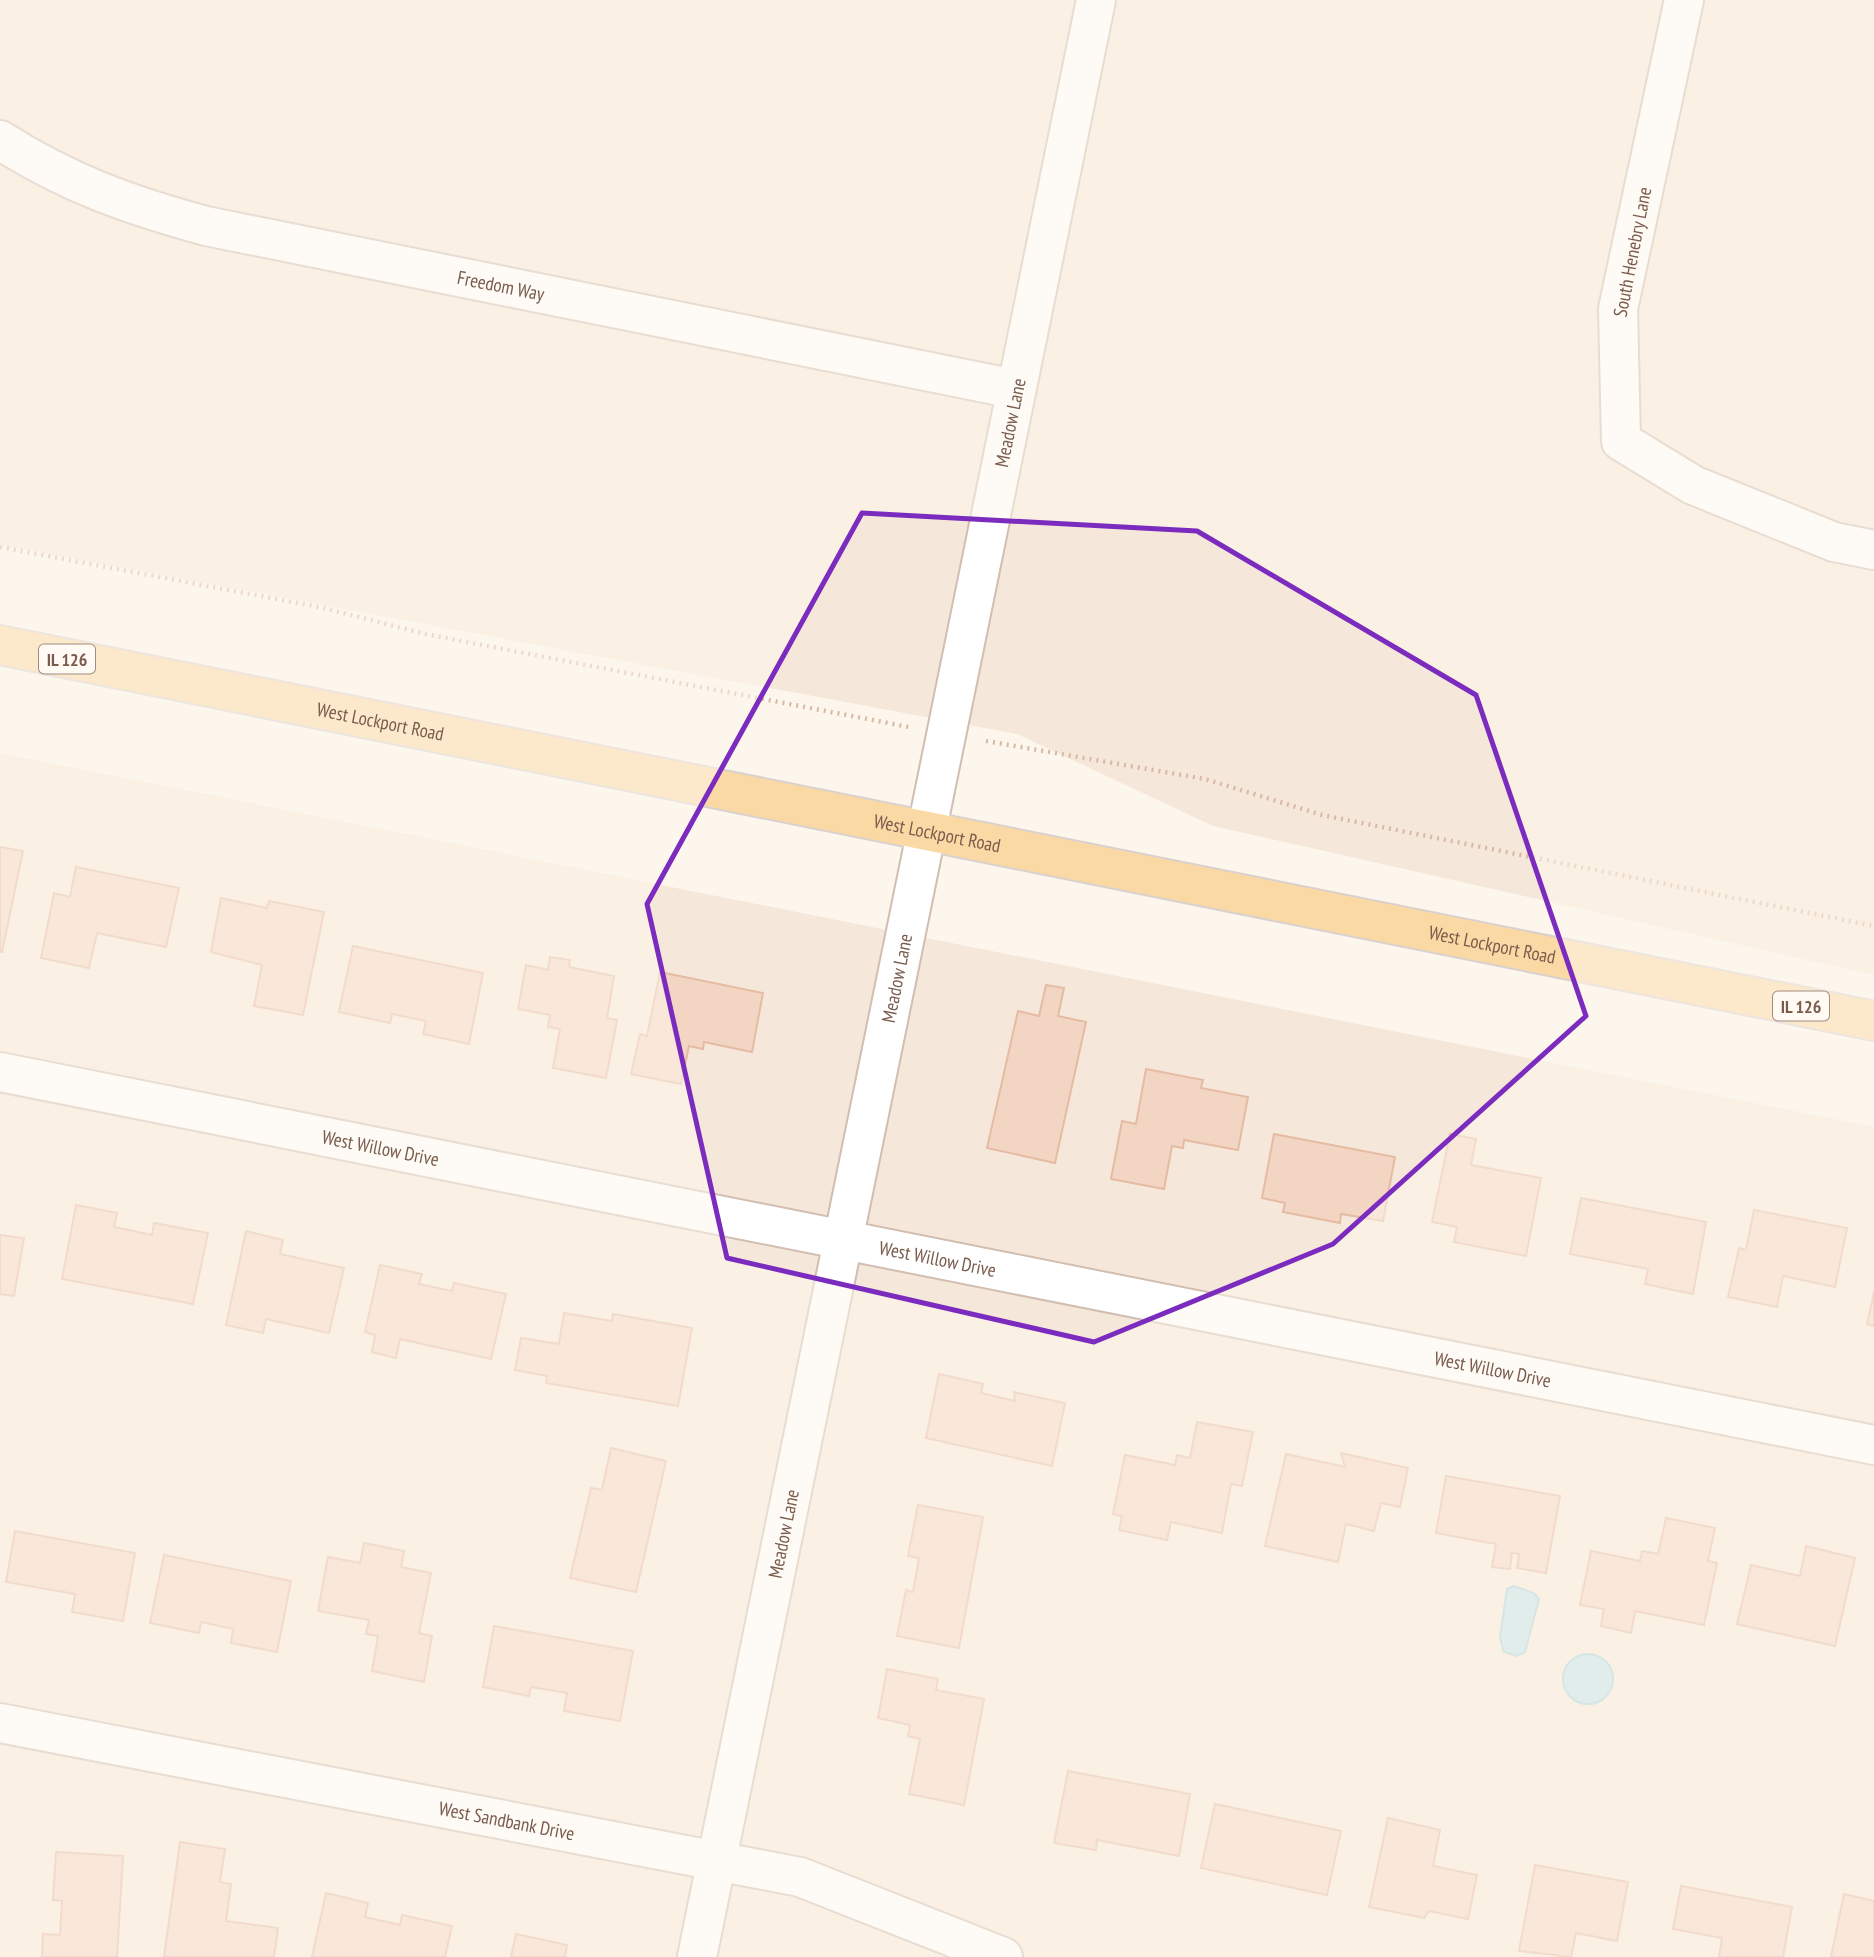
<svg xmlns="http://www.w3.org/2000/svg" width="1874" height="1957" viewBox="0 0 1874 1957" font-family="'PT Sans Narrow',sans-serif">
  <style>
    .residential { fill: #f5e8da }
    .water { fill: #bfe3e8; stroke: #a5d3da; stroke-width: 2 }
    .building { fill: #f3d5c3; stroke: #e6bba3; stroke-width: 2 }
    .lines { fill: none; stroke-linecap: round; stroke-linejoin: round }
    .minor-casing { stroke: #d1beb0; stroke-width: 42 }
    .major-casing { stroke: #dad1cd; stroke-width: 42 }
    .path { stroke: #d9b8a5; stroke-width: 4.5; stroke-dasharray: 2 5; stroke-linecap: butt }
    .minor { stroke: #fff; stroke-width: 38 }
    .major { stroke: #fbd9a5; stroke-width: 38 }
    .marked { fill: none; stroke: #7b2cbf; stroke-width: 5; stroke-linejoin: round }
    .labels { text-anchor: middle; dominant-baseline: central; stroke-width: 5; stroke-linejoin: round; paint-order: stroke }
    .shield { fill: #fffaf3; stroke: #a28b7f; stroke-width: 2 }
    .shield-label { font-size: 18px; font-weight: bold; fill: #7a5c4d }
    .street-label { font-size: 19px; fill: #7a5c4d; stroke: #fffaf3 }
  </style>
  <rect width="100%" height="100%" fill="#fdf6ec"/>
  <g class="residential">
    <polygon points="0,0 1874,0 1874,975 1213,826 1017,734 0,545"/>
    <polygon points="0,753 1874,1127 1874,1957 0,1957"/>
  </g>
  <g class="water">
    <polygon points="1514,1586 1534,1593 1539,1599 1525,1652 1517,1656 1504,1652 1500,1638 1507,1589"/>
    <circle cx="1588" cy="1679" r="25"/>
  </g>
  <g class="building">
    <polygon points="0,847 23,851 2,952 0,952"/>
    <polygon points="76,867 179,888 166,947 97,933 89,968 41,958 54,893 70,897"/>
    <polygon points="221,898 267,908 269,901 324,912 303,1015 254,1006 262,965 211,952"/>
    <polygon points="353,946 483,973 469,1044 423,1034 426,1021 392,1014 390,1023 339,1012"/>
    <polygon points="550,957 570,960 569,967 614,976 607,1018 617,1020 606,1078 553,1068 560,1029 548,1027 550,1015 518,1009 526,965 548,970"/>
    <polygon points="660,972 763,993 752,1052 704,1042 703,1049 689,1046 681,1084 631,1074 640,1034 647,1036"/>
    <polygon points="1046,985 1064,988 1058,1016 1086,1022 1055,1163 987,1148 1018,1011 1039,1016"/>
    <polygon points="1146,1069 1203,1080 1201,1088 1248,1097 1238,1150 1184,1140 1183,1148 1172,1146 1164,1189 1111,1179 1122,1121 1136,1124"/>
    <polygon points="1274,1134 1395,1157 1383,1221 1341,1214 1340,1223 1283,1212 1285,1203 1262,1198"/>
    <polygon points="1450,1134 1476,1139 1471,1165 1541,1178 1526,1256 1454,1242 1457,1227 1432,1222"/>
    <polygon points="1581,1198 1706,1222 1693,1294 1645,1284 1648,1269 1570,1254"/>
    <polygon points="76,1205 117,1213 114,1227 152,1235 154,1223 208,1233 193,1304 62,1279"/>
    <polygon points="1754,1210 1847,1228 1835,1287 1783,1276 1777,1307 1728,1297 1739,1248 1746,1250"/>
    <polygon points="246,1231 283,1240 280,1254 344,1268 329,1333 266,1319 263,1333 226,1325"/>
    <polygon points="0,1235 24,1238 14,1296 0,1294"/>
    <polygon points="380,1265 422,1274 419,1284 452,1291 454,1283 506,1294 491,1359 400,1339 396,1358 372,1352 375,1335 365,1332"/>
    <polygon points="1874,1292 1874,1326 1867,1324"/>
    <polygon points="564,1313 612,1321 613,1314 692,1328 678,1406 546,1383 547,1376 515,1370 521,1338 559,1344"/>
    <polygon points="939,1374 983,1384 981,1393 1015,1401 1014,1392 1065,1403 1052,1466 926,1438"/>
    <polygon points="1197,1422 1253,1432 1242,1486 1231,1484 1222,1533 1171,1522 1167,1540 1119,1530 1122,1516 1113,1514 1125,1455 1175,1465 1177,1455 1190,1458"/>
    <polygon points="611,1448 666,1461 636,1592 570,1578 591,1488 602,1490"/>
    <polygon points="1341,1453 1408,1468 1400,1507 1381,1503 1374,1531 1346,1524 1338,1562 1265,1546 1286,1454 1345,1467"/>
    <polygon points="1446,1476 1560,1496 1546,1573 1517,1568 1519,1554 1512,1553 1510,1569 1492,1567 1496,1544 1436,1533"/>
    <polygon points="918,1505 983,1517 959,1648 897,1636 906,1590 913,1592 919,1558 908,1556"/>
    <polygon points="1666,1518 1715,1528 1708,1561 1717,1563 1704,1625 1635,1611 1631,1633 1601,1626 1604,1609 1580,1605 1591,1551 1640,1561 1642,1551 1658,1554"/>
    <polygon points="15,1531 135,1553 123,1621 72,1612 75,1594 6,1582"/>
    <polygon points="364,1543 404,1551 401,1567 431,1573 419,1633 432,1636 424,1682 372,1671 378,1636 366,1634 369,1620 318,1611 328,1557 360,1563"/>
    <polygon points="1806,1546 1855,1558 1835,1646 1737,1624 1751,1565 1800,1576"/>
    <polygon points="164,1555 291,1581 277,1652 231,1643 233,1629 201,1622 199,1633 150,1623"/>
    <polygon points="494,1626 633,1651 620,1721 564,1711 567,1693 531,1687 529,1696 483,1687"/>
    <polygon points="887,1669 938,1679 936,1690 984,1699 964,1805 909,1794 920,1739 908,1736 910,1725 878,1718"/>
    <polygon points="1068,1771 1190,1794 1179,1856 1097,1840 1096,1850 1054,1843"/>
    <polygon points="1215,1804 1341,1831 1327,1895 1201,1868"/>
    <polygon points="1388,1818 1440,1830 1433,1866 1477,1875 1468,1919 1429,1911 1424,1918 1369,1907"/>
    <polygon points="180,1842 225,1849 220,1882 231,1884 226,1921 278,1928 274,1957 164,1957"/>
    <polygon points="56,1852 123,1856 117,1957 42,1957 43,1934 60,1935 62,1901 53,1900"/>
    <polygon points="1535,1865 1628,1882 1617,1941 1576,1933 1571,1957 1519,1951"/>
    <polygon points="1681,1886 1792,1907 1783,1957 1719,1957 1722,1938 1673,1929"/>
    <polygon points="326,1893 368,1903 365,1917 400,1925 402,1915 452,1926 445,1957 312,1957"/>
    <polygon points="1844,1894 1874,1901 1874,1957 1831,1957"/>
    <polygon points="516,1934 567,1945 565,1957 511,1957"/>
  </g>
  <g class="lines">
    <defs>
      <g id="minor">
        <polyline points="1684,0 1618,309 1621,441 1693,485 1834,542 1874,550"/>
        <path id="s1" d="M0,140C67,183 129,205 206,226L1015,389"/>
        <path id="s2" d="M0,1072L1874,1445"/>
        <path id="s3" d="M0,1723L800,1877L1003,1957"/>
        <path id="s4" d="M697,1957L1096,0"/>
      </g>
      <g id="major">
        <path id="s5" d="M0,645L1874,1021"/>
      </g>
    </defs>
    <use href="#minor" class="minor-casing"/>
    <use href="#major" class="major-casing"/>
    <g class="path">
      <polyline points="0,547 324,608 425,634 909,727"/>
      <polyline points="986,741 1205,779 1322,815 1874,926"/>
    </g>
    <use href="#minor" class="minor"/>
    <use href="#major" class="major"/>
  </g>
  <path d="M0 0H1874V1957H0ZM862,513L1197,531L1476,695L1586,1016L1333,1244L1094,1342L727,1258L647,904Z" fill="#fdf6ec" fill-opacity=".55" fill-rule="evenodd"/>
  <path class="marked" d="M862,513L1197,531L1476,695L1586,1016L1333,1244L1094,1342L727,1258L647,904Z"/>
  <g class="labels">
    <g class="shield">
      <rect x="39" y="644.5" width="56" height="29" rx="5"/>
      <rect x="1773" y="991.5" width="56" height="29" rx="5"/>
    </g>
    <g class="shield-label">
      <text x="67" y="659">IL 126</text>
      <text x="1801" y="1006">IL 126</text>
    </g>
    <g class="street-label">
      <text transform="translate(1632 252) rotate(-79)">South Henebry Lane</text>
      <text stroke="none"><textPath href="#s1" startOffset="525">Freedom Way</textPath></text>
      <text stroke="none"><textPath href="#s4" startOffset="1566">Meadow Lane</textPath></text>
      <text stroke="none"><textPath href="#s5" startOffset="388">West Lockport Road</textPath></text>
      <text stroke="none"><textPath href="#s5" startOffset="956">West Lockport Road</textPath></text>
      <text stroke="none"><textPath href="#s5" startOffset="1522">West Lockport Road</textPath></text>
      <text stroke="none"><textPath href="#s4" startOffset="999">Meadow Lane</textPath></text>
      <text stroke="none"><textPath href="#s2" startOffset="388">West Willow Drive</textPath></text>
      <text stroke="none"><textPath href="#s2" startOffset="956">West Willow Drive</textPath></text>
      <text stroke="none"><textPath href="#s2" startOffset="1522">West Willow Drive</textPath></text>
      <text stroke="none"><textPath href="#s4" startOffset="432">Meadow Lane</textPath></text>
      <text stroke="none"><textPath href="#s3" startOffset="516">West Sandbank Drive</textPath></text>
    </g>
  </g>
</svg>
